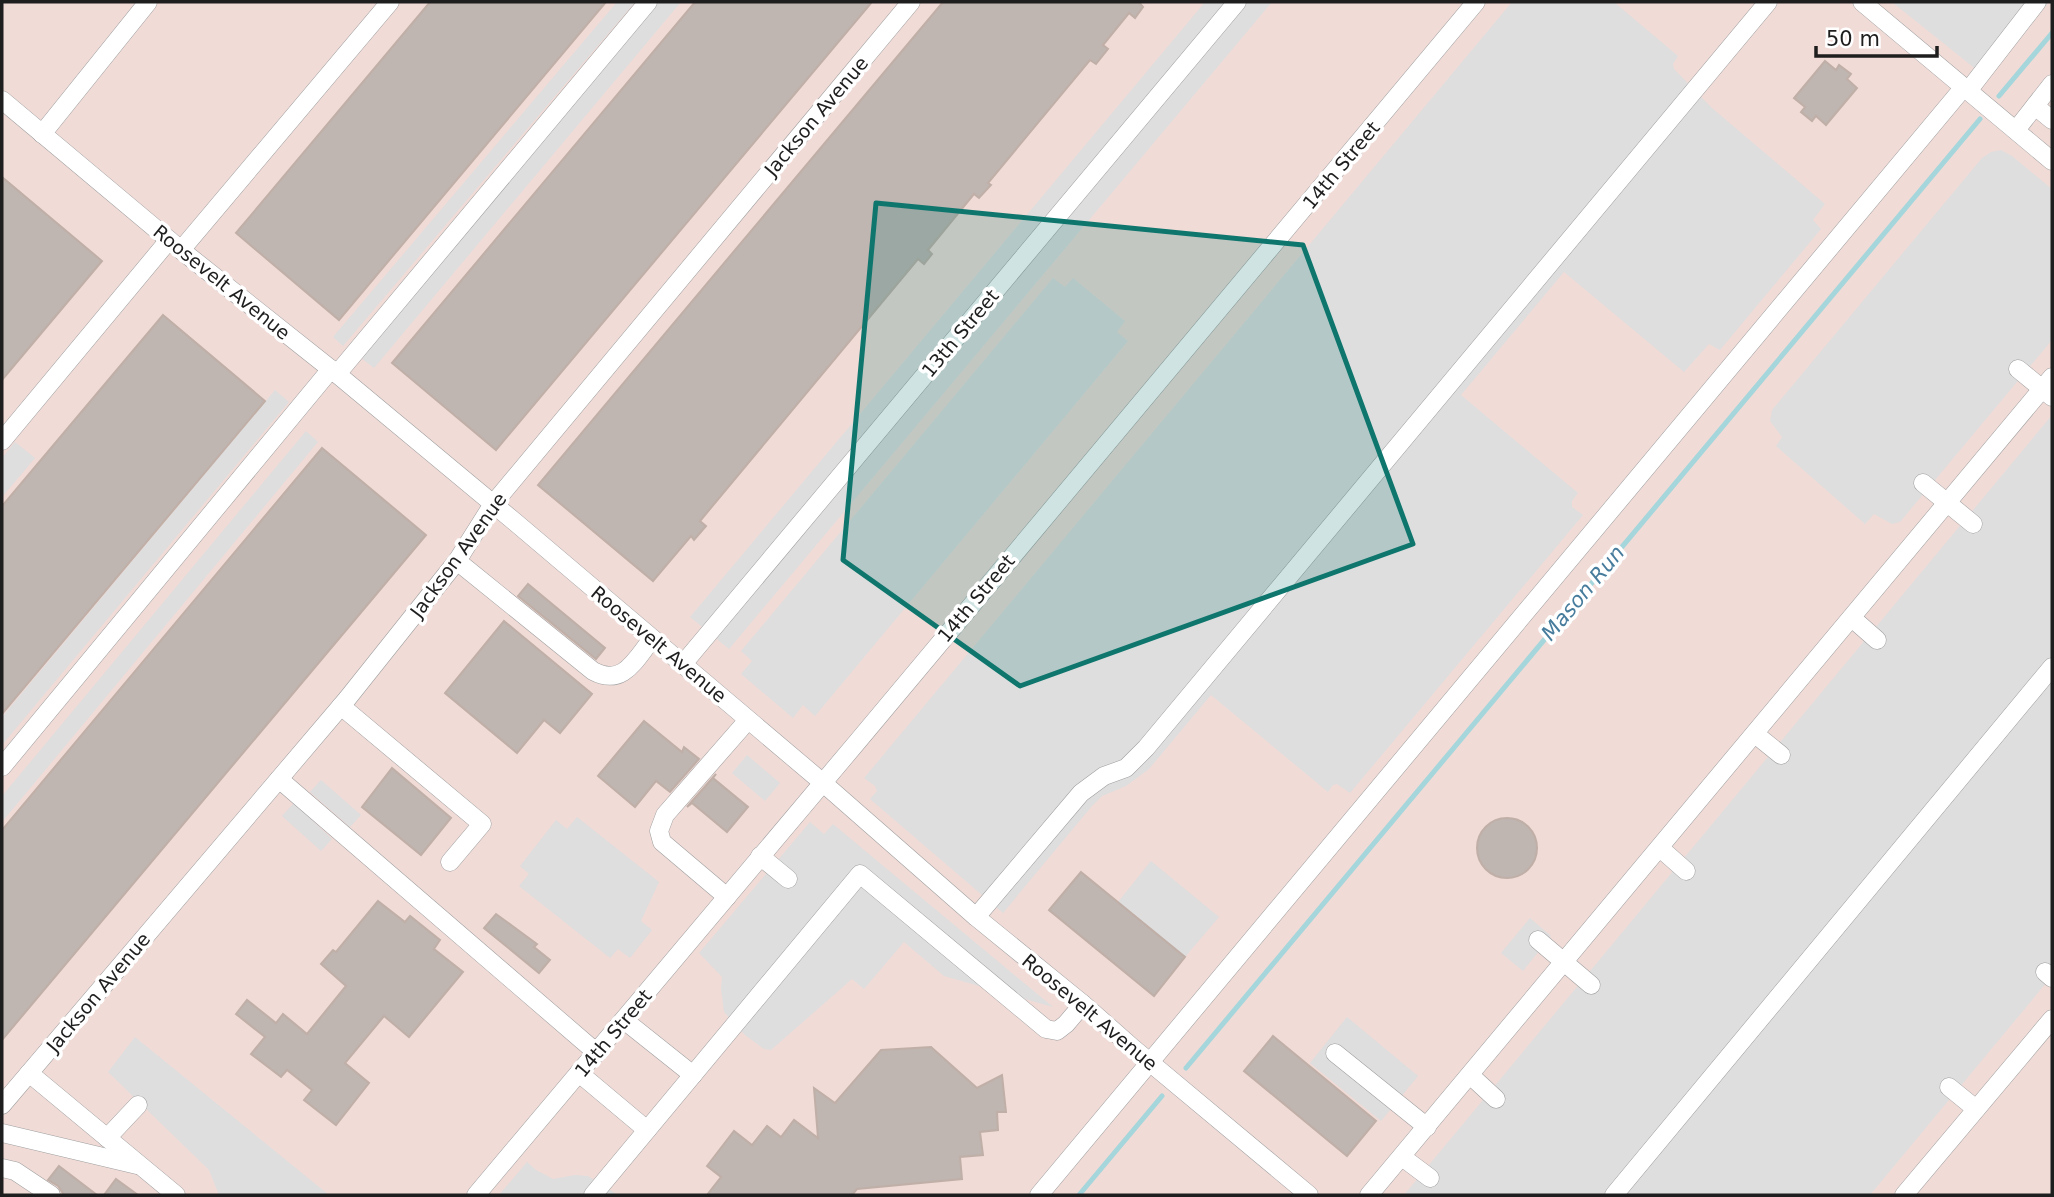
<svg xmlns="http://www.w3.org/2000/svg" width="2054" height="1197" viewBox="0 0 2054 1197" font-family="'DejaVu Sans',sans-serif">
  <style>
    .military { fill: #f0dbd7 }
    .parking { fill: #dedede }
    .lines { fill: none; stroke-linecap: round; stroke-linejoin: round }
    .stream { stroke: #a5d6db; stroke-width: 5 }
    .building { fill: #bfb5b1; stroke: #c0afa7; stroke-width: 2 }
    .minor-casing { stroke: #9f9f9f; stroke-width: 19 }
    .minor { stroke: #fff; stroke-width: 18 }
    .marked { fill: #0f766e; fill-opacity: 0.2; stroke: #0f766e; stroke-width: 5; stroke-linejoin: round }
    .labels { text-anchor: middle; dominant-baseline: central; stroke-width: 7; stroke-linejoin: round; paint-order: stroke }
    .street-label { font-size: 19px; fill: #1e1e1e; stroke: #fff }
    .water-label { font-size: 21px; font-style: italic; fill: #477c9c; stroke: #fff }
  </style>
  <rect width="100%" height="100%" fill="#efeae4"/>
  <polygon class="military" points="2,2 2052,2 2052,1195 7,1195 2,1192"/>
  <g class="parking">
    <polygon points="617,2 635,2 343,346 333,337"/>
    <polygon points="659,2 681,2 374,368 361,358"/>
    <polygon points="1205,2 1272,2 729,649 690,617"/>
    <polygon points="1512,2 1614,2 1678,56 1673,64 1674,69 1712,108 1825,204 1813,220 1821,229 1720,350 1709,344 1684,372 1564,272 1461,395 1578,493 1572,501 1572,507 1583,515 1350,793 1337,784 1333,785 1328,792 1211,695 1149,769 1126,786 1102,796 1092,806 1003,913 870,799 877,791 875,786 864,778"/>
    <polygon points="1892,2 2049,2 1988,79"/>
    <polygon points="2001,150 2012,156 2052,189 2052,340 1900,522 1892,524 1874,514 1865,524 1776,446 1782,437 1770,421 1772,410 1982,158 1991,152"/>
    <polygon points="1053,278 1065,287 1073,278 1125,321 1117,332 1128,341 815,716 803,705 793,718 741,674 752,661 741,651"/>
    <polygon points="275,390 289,402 2,745 2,717"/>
    <polygon points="2052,415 2052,976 1870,1195 1404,1195"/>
    <polygon points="306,431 318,442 2,822 2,796"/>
    <polygon points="15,442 35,458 2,497 2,458"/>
    <polygon points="747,755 780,783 765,801 732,773"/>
    <polygon points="321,780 361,815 350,827 310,792"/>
    <polygon points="294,803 332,839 321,851 282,816"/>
    <polygon points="577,817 659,882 641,921 652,930 630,958 618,949 610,958 519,886 529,874 520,866 556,820 567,829"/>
    <polygon points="810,822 824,834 833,824 1053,1007 944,976 904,942 864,989 852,979 771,1050 764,1049 745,1035 724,1012 721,989 722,977 699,953"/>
    <polygon points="1151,861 1219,917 1185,957 1118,902"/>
    <polygon points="1530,918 1551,936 1523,971 1501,953"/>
    <polygon points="1347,1017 1418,1076 1381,1121 1310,1063"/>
    <polygon points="135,1037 329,1195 219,1195 209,1170 108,1072"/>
    <polygon points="527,1162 536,1170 553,1179 575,1175 588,1176 618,1195 499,1195"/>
  </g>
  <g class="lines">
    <g class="stream">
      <polyline points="1999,96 2052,33"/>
      <polyline points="1186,1068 1980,119"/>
      <polyline points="1079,1195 1162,1096"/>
    </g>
  </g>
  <g class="building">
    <polygon points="430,2 606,2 339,320 236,233"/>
    <polygon points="695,2 872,2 496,450 392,363"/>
    <polygon points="943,2 1139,2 1143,7 1135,18 1129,13 1103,45 1108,49 1096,64 1090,60 988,183 991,185 979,198 974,194 928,250 932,254 924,264 918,259 700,521 706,526 694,540 691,536 653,581 538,485"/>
    <polygon points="1825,61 1836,70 1839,65 1851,74 1847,79 1857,88 1826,125 1816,116 1812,121 1801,112 1805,107 1794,98"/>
    <polygon points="2,177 102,261 2,380"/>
    <polygon points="163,315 265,401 2,714 2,506"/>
    <polygon points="322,448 426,535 2,1040 2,830"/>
    <polygon points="528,584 605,648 596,659 518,596"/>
    <polygon points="504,621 592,694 560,733 544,720 517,753 445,693"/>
    <polygon points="644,721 682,752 684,747 699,759 670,792 656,781 635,807 598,776"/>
    <polygon points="392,768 451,818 421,855 362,807"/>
    <polygon points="716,774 713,778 748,807 727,832 692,803 687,807"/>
    <circle cx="1507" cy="848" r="30"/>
    <polygon points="1081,872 1185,957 1154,996 1049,910"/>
    <polygon points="378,901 405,922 410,916 440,940 434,949 463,972 409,1037 384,1016 345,1063 369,1083 336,1125 304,1100 312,1090 287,1070 281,1077 251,1054 265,1037 236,1014 247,1000 276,1023 283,1014 307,1034 346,986 321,964 333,950 336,952"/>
    <polygon points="496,914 537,944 534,947 550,960 539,973 484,928"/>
    <polygon points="1273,1036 1376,1121 1347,1156 1244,1071"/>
    <polygon points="931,1047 977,1088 1002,1075 1006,1112 997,1112 998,1130 980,1132 983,1155 960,1157 962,1179 857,1189 852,1195 707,1195 721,1177 707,1166 734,1131 752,1145 767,1126 781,1137 794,1120 818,1138 814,1088 835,1103 881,1050"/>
    <polygon points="59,1166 97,1195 64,1195 58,1186 48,1180"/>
    <polygon points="116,1179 138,1195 104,1195"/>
  </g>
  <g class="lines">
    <defs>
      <g id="minor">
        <polyline points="1862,2 2052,161"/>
        <polyline points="1968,91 2037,2"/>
        <polyline points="2,100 181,250 337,374 515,522 822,782 976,917 1083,1004 1134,1049 1309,1195"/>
        <polyline points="2035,106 2052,120"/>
        <polyline points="2016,130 2052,84"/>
        <polyline points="42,134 148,2"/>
        <polyline points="181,250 390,2"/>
        <polyline points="2018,369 2052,397"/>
        <polyline points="337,374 648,2"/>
        <polyline points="2,441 169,240"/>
        <polyline points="1923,483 1973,524"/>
        <path d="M457,561L593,671C623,687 635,660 652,639"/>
        <polyline points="1852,618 1877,640"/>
        <polyline points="683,664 1237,2"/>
        <polyline points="341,706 482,824 450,862"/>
        <polyline points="1755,734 1781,755"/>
        <polyline points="2,767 331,369"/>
        <polyline points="279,779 597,1053"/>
        <polyline points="1660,848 1686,871"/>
        <polyline points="760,856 788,879"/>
        <polyline points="727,897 662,842 659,831 665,815 748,720"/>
        <polyline points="976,917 1081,793 1104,776 1126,768 1146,748 1768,2"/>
        <polyline points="1538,940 1591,985"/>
        <polyline points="2045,972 2052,978"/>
        <polyline points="624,1020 693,1075"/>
        <polyline points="1335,1053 1427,1127"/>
        <polyline points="29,1073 176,1195"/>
        <polyline points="579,1073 647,1130"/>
        <polyline points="1470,1075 1496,1099"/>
        <polyline points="1949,1087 1976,1109"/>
        <polyline points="2,1105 347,699 457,561 493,504 911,2"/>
        <polyline points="2,1133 137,1165"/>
        <polyline points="107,1138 138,1105"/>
        <polyline points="1402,1157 1430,1178"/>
        <polyline points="2,1168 15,1171 51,1195"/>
        <path d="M476,1195C810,798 1145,401 1476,2"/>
        <polyline points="593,1195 860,874 1046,1029 1057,1031 1066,1024 1083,1004"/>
        <polyline points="1039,1195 1964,87"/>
        <polyline points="1369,1195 2052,377"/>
        <polyline points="1614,1195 2052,667"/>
        <polyline points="1904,1195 2052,1019"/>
      </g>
    </defs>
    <use href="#minor" class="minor-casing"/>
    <use href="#minor" class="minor"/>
  </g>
  <path class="marked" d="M876,203L1303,245L1413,544L1020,686L843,560Z"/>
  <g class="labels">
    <g class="street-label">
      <text transform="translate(816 116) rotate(-50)">Jackson Avenue</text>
      <text transform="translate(1341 165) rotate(-50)">14th Street</text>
      <text transform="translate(222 282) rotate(39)">Roosevelt Avenue</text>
      <text transform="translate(960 333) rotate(-50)">13th Street</text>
      <text transform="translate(458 555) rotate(-54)">Jackson Avenue</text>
      <text transform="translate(976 598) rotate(-50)">14th Street</text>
      <text transform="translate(659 644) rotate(40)">Roosevelt Avenue</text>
      <text transform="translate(98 992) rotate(-50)">Jackson Avenue</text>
      <text transform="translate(1090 1012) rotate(40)">Roosevelt Avenue</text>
      <text transform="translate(613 1033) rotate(-50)">14th Street</text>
    </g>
    <g class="water-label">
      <text transform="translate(1583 593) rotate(-50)">Mason Run</text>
    </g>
  </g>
  <rect width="2054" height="1197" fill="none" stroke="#1e1e1e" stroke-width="7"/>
  <path d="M1816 46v10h121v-10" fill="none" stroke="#1e1e1e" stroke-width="3.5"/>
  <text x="1826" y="46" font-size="21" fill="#1e1e1e" stroke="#ffffff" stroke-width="5" paint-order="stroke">50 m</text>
</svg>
